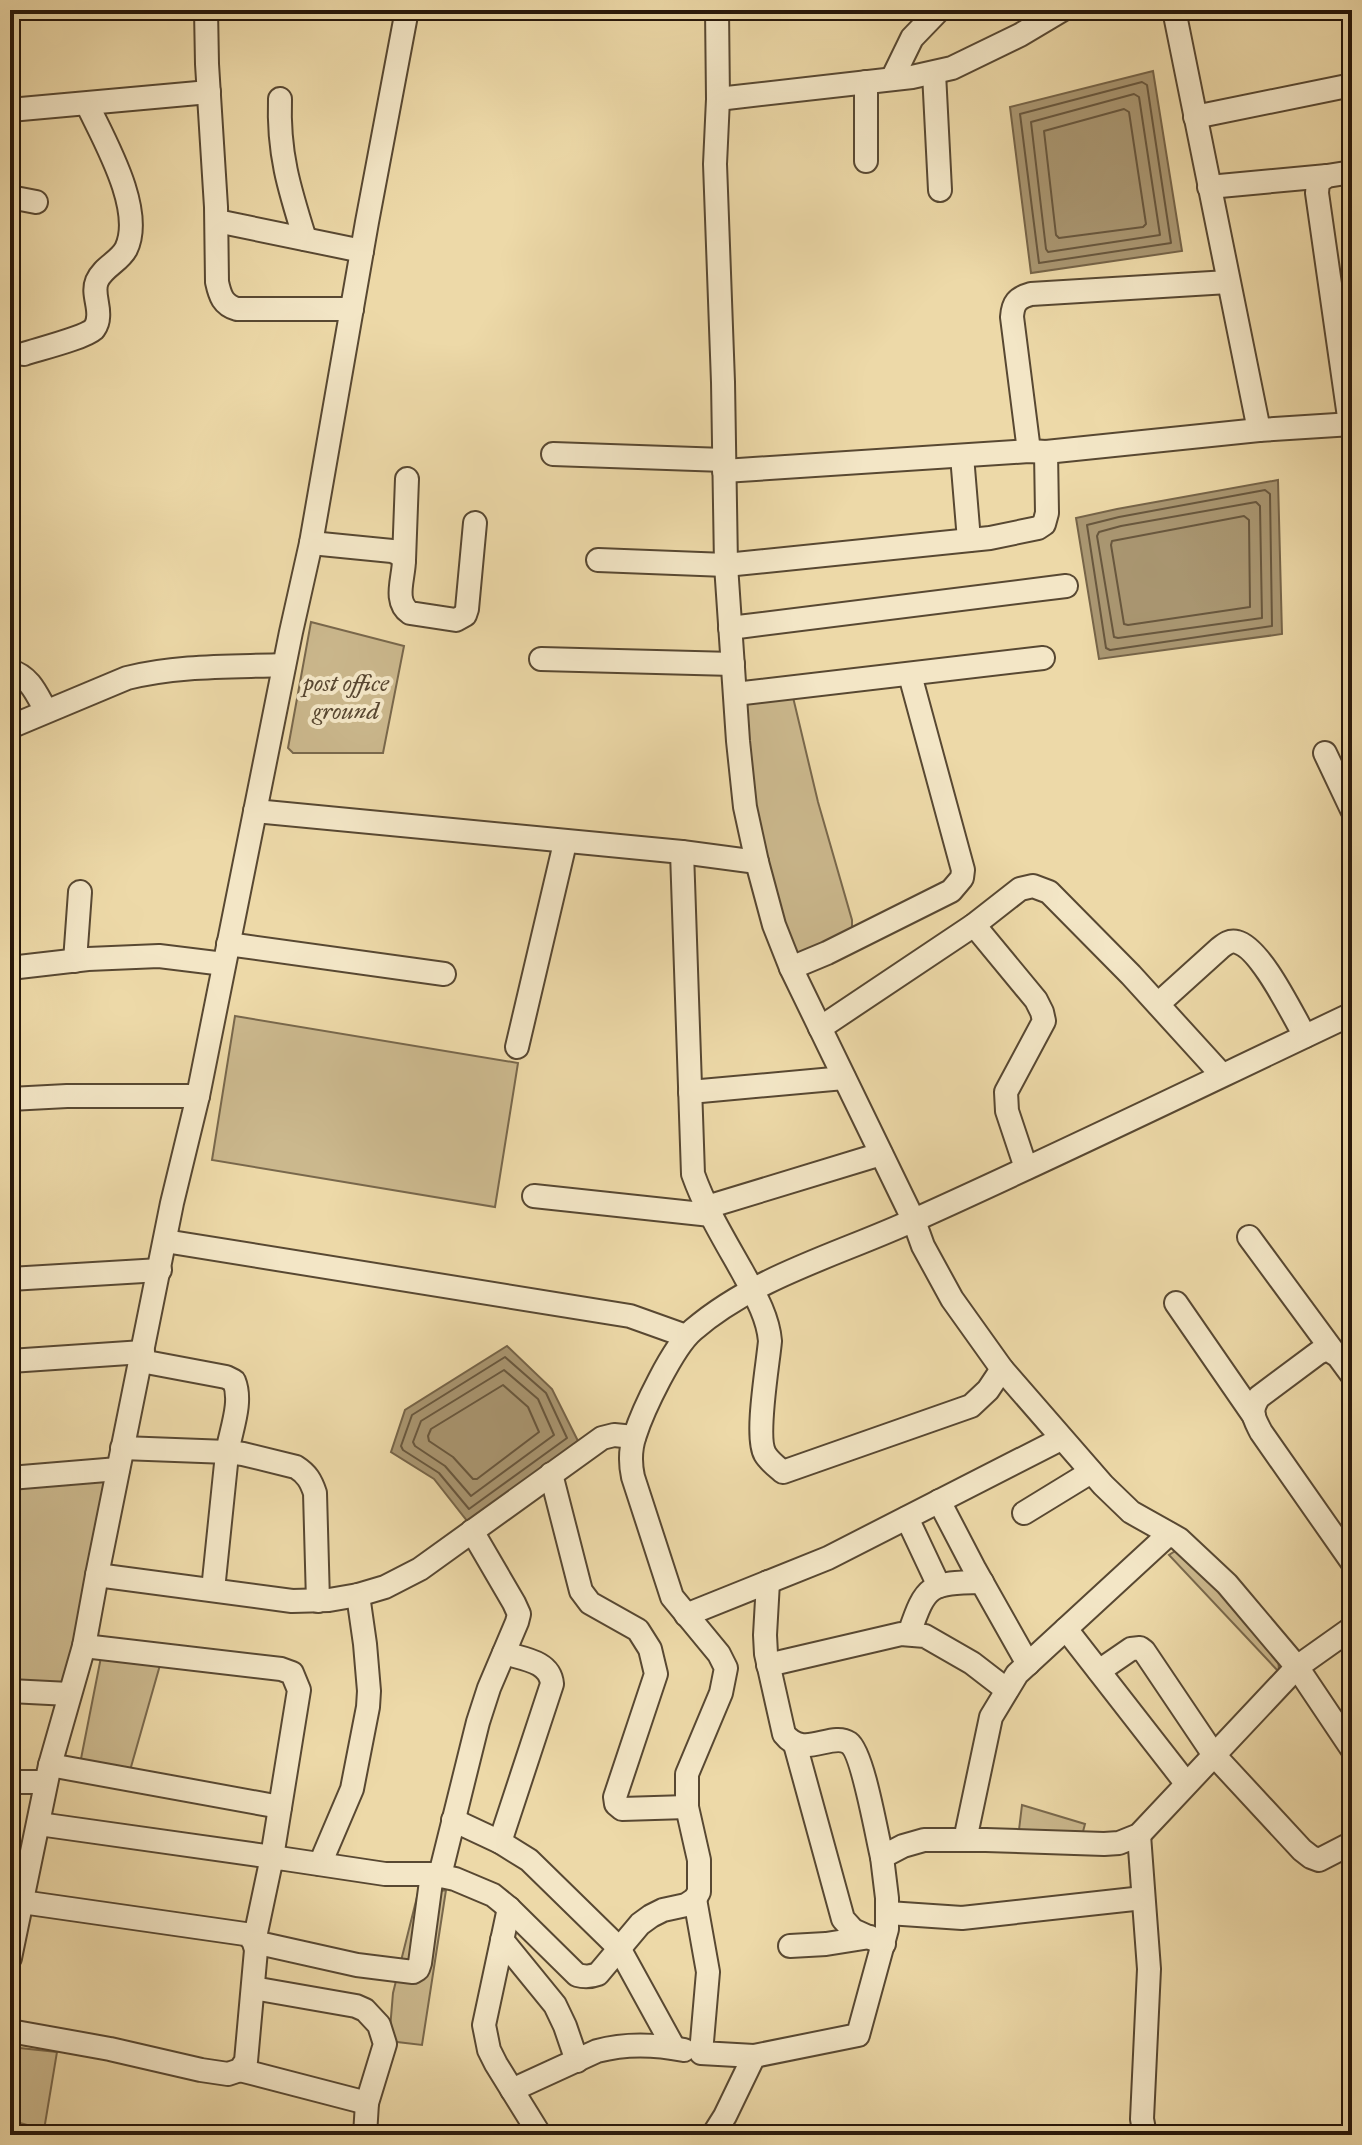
<svg xmlns="http://www.w3.org/2000/svg" width="1362" height="2145" viewBox="0 0 1362 2145" font-family="'IM FELL Great Primer',serif">
  <style>
    .green { fill: #cbb88d; stroke: #79684c; stroke-width: 2 }
    .water { fill: #aa9772; stroke: #766448; stroke-width: 2 }
    .lines { fill: none; stroke-linecap: round; stroke-linejoin: round }
    .shore { stroke: #68573e; stroke-width: 2 }
    .minor-casing { stroke: #584832; stroke-width: 26 }
    .minor { stroke: #f3e6c6; stroke-width: 22 }
    .labels { text-anchor: middle; dominant-baseline: central; stroke-width: 8; stroke-linejoin: round; paint-order: stroke }
    .park-label { font-size: 24px; font-style: italic; fill: #584731; stroke: #f3e6c6 }
  </style>
  <rect width="100%" height="100%" fill="#edd9a8"/>
  <filter id="stains"><feTurbulence type="fractalNoise" baseFrequency=".0025" numOctaves="4"/><feColorMatrix values="0 0 0 0 .2 0 0 0 0 .09 0 0 0 0 .02 0 0 0 .5 -.17"/></filter>
  <radialGradient id="worn" r=".72"><stop offset=".6" stop-color="#630" stop-opacity="0"/><stop offset="1" stop-color="#630" stop-opacity=".3"/></radialGradient>
  <g class="green">
    <polygon points="311,622 404,646 383,753 293,753 288,748"/>
    <polygon points="792,693 818,802 852,920 852,930 794,960 777,914 747,765 741,697"/>
    <polygon points="235,1016 518,1063 495,1207 212,1160"/>
    <polygon points="126,1472 78,1691 10,1687 10,1483"/>
    <polygon points="1180,1548 1278,1654 1279,1672 1169,1555"/>
    <polygon points="103,1647 162,1658 127,1781 78,1774"/>
    <polygon points="1022,1805 1085,1824 1080,1843 1018,1838"/>
    <polygon points="419,1889 431,1893 446,1890 422,2045 389,2041 393,1993"/>
    <polygon points="10,2047 57,2052 44,2130 10,2120"/>
  </g>
  <g class="water">
    <polygon points="1153,71 1182,251 1031,273 1010,107"/>
    <polygon points="1278,480 1282,634 1099,659 1076,518 1117,509"/>
    <polygon points="507,1346 552,1389 578,1441 468,1522 434,1479 391,1452 405,1410"/>
  </g>
  <g class="lines">
    <g class="shore">
      <polygon points="1142,82 1147,85 1171,243 1039,263 1020,114"/>
      <polygon points="1134,94 1139,97 1160,235 1048,252 1046,249 1031,122"/>
      <polygon points="1124,109 1129,112 1146,224 1143,227 1059,238 1056,235 1044,131"/>
      <polygon points="1265,490 1270,494 1272,626 1110,650 1106,648 1087,525 1119,517"/>
      <polygon points="1256,502 1260,506 1262,618 1118,638 1114,637 1097,536 1099,532 1121,526"/>
      <polygon points="1244,516 1249,520 1250,607 1128,625 1124,624 1111,545 1112,541"/>
      <polygon points="505,1357 546,1393 567,1438 469,1509 439,1473 403,1450 401,1446 412,1415"/>
      <polygon points="504,1370 538,1399 554,1435 471,1496 445,1466 415,1446 413,1442 421,1421"/>
      <polygon points="503,1385 528,1407 539,1432 477,1479 473,1479 453,1457 429,1441 428,1436 431,1429"/>
    </g>
    <defs>
      <g id="minor">
        <path d="M206,10L207,64L216,207L217,282C220,296 223,305 237,309H352"/>
        <polyline points="717,10 718,99 715,164 723,382 726,565 738,741 745,807 757,862 774,925 791,968 914,1221 923,1246 952,1299 1002,1369 1103,1485 1131,1512 1179,1539 1227,1584 1297,1667 1352,1749"/>
        <polyline points="1174,10 1259,430"/>
        <polyline points="934,73 940,190"/>
        <polyline points="892,79 912,38 939,10"/>
        <path d="M280,99C278,153 289,188 305,239"/>
        <polyline points="718,99 912,77 952,68 1020,35 1062,10"/>
        <polyline points="10,110 209,92"/>
        <polyline points="1195,117 1352,85"/>
        <polyline points="866,161 866,82"/>
        <polyline points="1209,187 1327,176"/>
        <polyline points="10,197 36,202"/>
        <polyline points="217,221 362,251"/>
        <path d="M24,354C39,349 84,338 94,329C96,326 98,321 98,318C100,306 92,293 97,281C103,267 119,262 126,249C145,210 104,140 87,104"/>
        <polyline points="1350,424 1317,193 1318,182 1327,176 1352,172"/>
        <path d="M1029,451L1012,317C1013,303 1017,298 1031,294L1228,282"/>
        <polyline points="553,454 724,460"/>
        <polyline points="962,456 969,540"/>
        <polyline points="724,471 1029,451 1046,452 1259,430 1352,424"/>
        <path d="M311,543L392,551L399,554L404,560C404,578 393,601 410,613L456,620L465,615L467,609L475,523"/>
        <polyline points="404,560 407,479"/>
        <polyline points="598,560 726,565 990,538 1038,528 1044,524 1047,513 1046,452"/>
        <polyline points="730,628 1066,586"/>
        <polyline points="541,659 733,664"/>
        <path d="M10,671C30,676 37,695 46,711"/>
        <polyline points="735,694 1043,658"/>
        <path d="M10,727L127,678C178,665 232,667 284,665"/>
        <polyline points="1325,753 1352,810"/>
        <polyline points="255,811 682,852 757,862"/>
        <path d="M682,852L693,1174C705,1208 724,1239 742,1271C754,1293 768,1316 770,1341C768,1364 755,1437 765,1454C769,1461 777,1467 783,1472L971,1406L988,1390L1002,1369"/>
        <polyline points="974,925 1036,1000 1042,1012 1044,1021 1006,1092 1007,1111 1026,1168"/>
        <polyline points="228,944 444,974"/>
        <polyline points="75,961 80,892"/>
        <polyline points="10,968 88,959 159,956 224,964"/>
        <polyline points="791,968 827,953 951,891 962,878 963,870 910,675"/>
        <path d="M1158,1004L1220,948C1225,944 1230,940 1237,942C1261,948 1292,1014 1305,1036"/>
        <polyline points="820,1028 974,925 1020,889 1033,886 1049,892 1131,975 1222,1075"/>
        <polyline points="517,1047 565,843"/>
        <polyline points="690,1092 844,1078"/>
        <polyline points="10,1099 67,1096 198,1096"/>
        <polyline points="534,1196 711,1215"/>
        <polyline points="707,1207 881,1154"/>
        <polyline points="1249,1237 1333,1351"/>
        <polyline points="165,1241 630,1316 686,1336"/>
        <polyline points="10,1279 160,1270"/>
        <polyline points="1176,1303 1254,1416"/>
        <polyline points="10,1361 143,1352"/>
        <path d="M141,1361L226,1377L234,1381C243,1403 230,1432 227,1454C222,1499 218,1545 213,1590"/>
        <path d="M1352,1375L1338,1356L1327,1349L1318,1353L1259,1397C1249,1412 1254,1418 1261,1432L1352,1562"/>
        <path d="M122,1448L228,1452L243,1454L296,1467C307,1474 311,1481 315,1493L318,1601"/>
        <polyline points="551,1474 581,1591 590,1603 638,1630 650,1649 656,1674 615,1797 616,1804 622,1809 687,1807"/>
        <polyline points="10,1478 118,1469"/>
        <polyline points="939,1501 975,1570 1028,1664"/>
        <polyline points="1024,1513 1091,1472"/>
        <polyline points="907,1518 939,1586"/>
        <polyline points="97,1575 292,1601 329,1600 358,1595 385,1587 420,1569 602,1438 614,1435 634,1437"/>
        <path d="M768,1582L765,1635L766,1654L784,1734C804,1760 831,1731 849,1743C863,1753 877,1837 882,1857L903,1846L924,1840H986L1104,1844L1119,1843L1139,1835L1297,1667L1352,1628"/>
        <polyline points="686,1615 828,1558 1061,1439"/>
        <polyline points="1066,1629 1186,1783"/>
        <path d="M909,1634C926,1584 929,1583 982,1582"/>
        <polyline points="768,1665 901,1634 925,1636 972,1663 1007,1690"/>
        <polyline points="1099,1671 1131,1649 1140,1648 1144,1651 1214,1755 1302,1850 1311,1857 1319,1860 1352,1843"/>
        <polyline points="10,1691 69,1694"/>
        <polyline points="795,1744 843,1919 853,1930 884,1944"/>
        <polyline points="50,1765 280,1807"/>
        <polyline points="10,1782 46,1782"/>
        <polyline points="453,1820 500,1842 529,1860 619,1948 674,2048"/>
        <polyline points="39,1824 272,1857 299,1690 292,1673 281,1669 84,1646"/>
        <polyline points="1139,1835 1149,1969 1142,2119 1145,2135"/>
        <polyline points="965,1840 991,1717 1017,1674 1169,1534"/>
        <path d="M500,1842L552,1684C550,1661 523,1659 504,1653"/>
        <polyline points="320,1864 352,1789 368,1707 369,1691 365,1644 358,1595"/>
        <path d="M432,1874L420,1963L418,1969L413,1972L357,1965L254,1942L272,1857L385,1874H432L455,1879L493,1895L509,1908L577,1975C585,1977 590,1977 598,1974L640,1924L651,1916L663,1910L686,1905L695,1899L699,1892V1860L687,1807V1774L721,1693L726,1668L719,1654L672,1597L633,1477C630,1463 630,1449 635,1435C643,1410 673,1347 693,1330C756,1276 840,1254 914,1220C1061,1154 1206,1083 1352,1014"/>
        <polyline points="440,1875 478,1722 489,1688 517,1622 519,1614 514,1603 472,1531"/>
        <polyline points="695,1899 708,1972 701,2053 754,2056"/>
        <polyline points="509,1908 484,2025 489,2050 496,2064 540,2135"/>
        <polyline points="888,1913 962,1918 1143,1898"/>
        <polyline points="502,1940 555,2005 565,2026 577,2061"/>
        <polyline points="790,1946 826,1944 870,1937"/>
        <polyline points="10,1958 50,1765 84,1646 97,1575 172,1203 198,1096 291,632 311,543 367,222 407,10"/>
        <polyline points="253,1988 356,2006 365,2010 379,2025 385,2044 367,2103 365,2135"/>
        <path d="M10,2031L110,2049L201,2070L228,2074L240,2070L246,2061L256,1950C254,1942 253,1938 245,1934L22,1902"/>
        <polyline points="240,2070 367,2103"/>
        <path d="M512,2090L597,2051C626,2043 654,2044 684,2050"/>
        <polyline points="713,2135 725,2116 754,2056 858,2035 887,1929 887,1898 882,1857"/>
      </g>
    </defs>
    <use href="#minor" class="minor-casing"/>
    <use href="#minor" class="minor"/>
  </g>
  <g class="labels">
    <g class="park-label">
      <text x="346" y="683">post office<tspan x="346" dy="28">ground</tspan></text>
    </g>
  </g>
  <rect width="1362" height="2145" fill="none" stroke="#edd9a8" stroke-width="40"/>
  <rect x="12" y="12" width="1338" height="2121" fill="none" stroke="#27170a" stroke-width="4"/>
  <rect x="20" y="20" width="1322" height="2105" fill="none" stroke="#27170a" stroke-width="2"/>
  <rect width="100%" height="100%" filter="url(#stains)"/>
  <rect width="100%" height="100%" fill="url(#worn)"/>
</svg>
